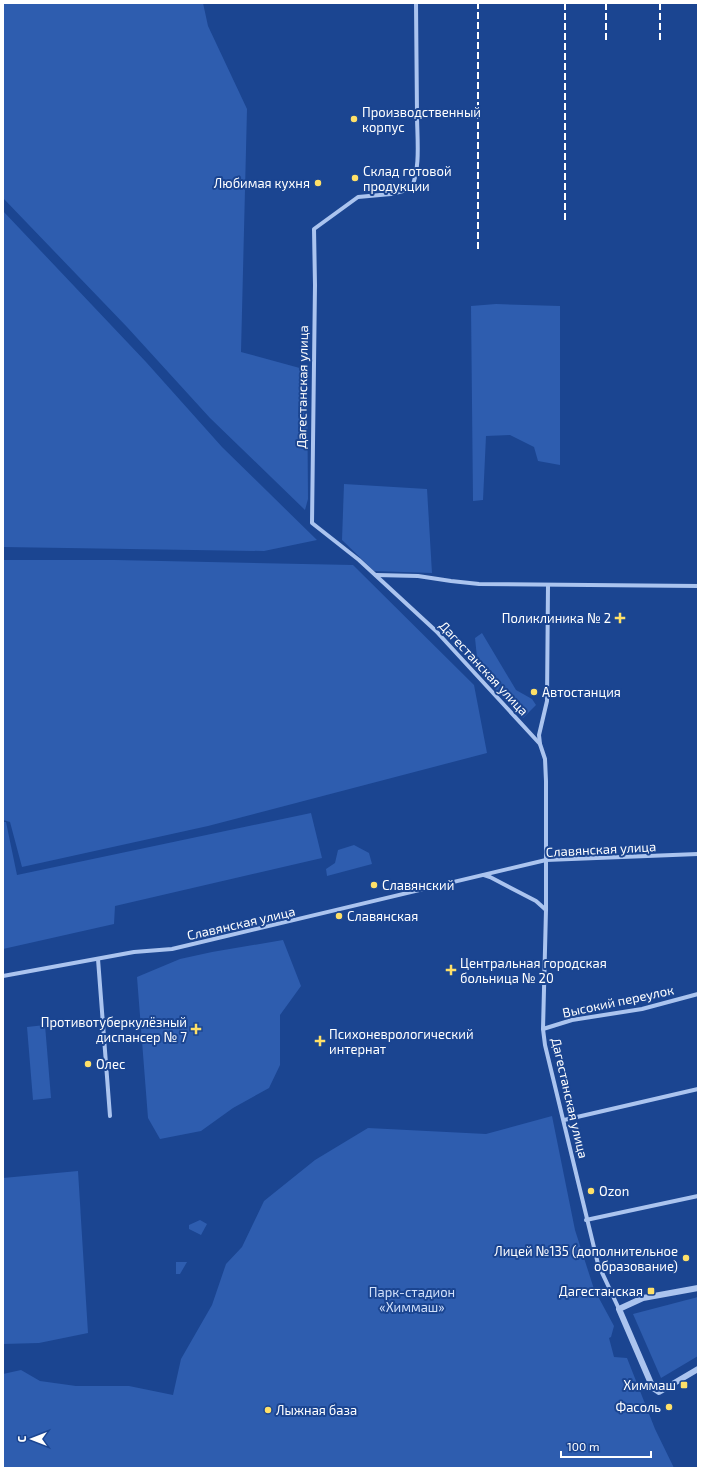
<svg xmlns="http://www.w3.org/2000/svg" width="701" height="1471" viewBox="0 0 701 1471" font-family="'Exo 2',sans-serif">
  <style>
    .green { fill: #2e5daf }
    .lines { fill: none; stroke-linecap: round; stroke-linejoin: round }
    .minor { stroke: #abc4ef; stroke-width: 4 }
    .tertiary { stroke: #abc4ef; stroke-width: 6 }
    .rail { stroke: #fff; stroke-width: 2; stroke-dasharray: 7 3; stroke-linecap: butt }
    .poi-dot { fill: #ffe068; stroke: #1b4591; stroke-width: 1.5 }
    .labels { text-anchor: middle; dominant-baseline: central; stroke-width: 4; stroke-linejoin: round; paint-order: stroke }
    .poi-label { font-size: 13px; fill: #fff; stroke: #1b4591; text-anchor: start }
    .street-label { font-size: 13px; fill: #fff; stroke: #1b4591 }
    .park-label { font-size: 13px; fill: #d1e0fa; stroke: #1b4591 }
  </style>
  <rect width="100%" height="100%" fill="#1b4591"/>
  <g class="green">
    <polygon points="3,3 203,3 208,26 247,109 241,352 307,370 308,499 305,510 210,418 127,327 3,198"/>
    <polygon points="3,211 146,362 222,447 317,540 264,551 3,547"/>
    <polygon points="496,304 560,306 560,465 538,461 534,447 510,435 486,436 483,500 473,501 471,306"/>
    <polygon points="344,484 427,489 432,573 374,571 342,540"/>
    <polygon points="3,560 115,560 353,565 474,685 487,753 208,826 22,867 10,822 3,820"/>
    <polygon points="482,633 516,690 532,699 536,705 523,718 494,688 478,667 475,638"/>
    <polygon points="311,813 322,858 115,906 114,924 3,949 3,822 6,822 17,875"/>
    <polygon points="354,845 369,853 372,864 327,876 326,869 335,863 338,850"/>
    <polygon points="283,940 301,986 280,1015 280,1065 269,1088 233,1108 201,1131 160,1139 148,1118 137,977 180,959 212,952"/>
    <polygon points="45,1025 51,1098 33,1100 27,1027"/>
    <polygon points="552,1116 575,1230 594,1289 614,1326 611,1337 609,1338 614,1357 627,1358 655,1429 674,1468 3,1468 3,1374 21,1370 40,1381 76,1386 129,1386 173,1395 181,1359 212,1305 226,1264 242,1247 264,1201 315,1160 368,1128 486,1134"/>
    <polygon points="78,1171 88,1333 39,1343 3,1344 3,1178"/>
    <polygon points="200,1220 207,1224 201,1235 189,1229 189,1225"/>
    <polygon points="176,1262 187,1262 180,1274 176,1274"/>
    <polygon points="698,1297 698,1356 661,1378 633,1314"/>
  </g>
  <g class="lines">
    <g class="minor">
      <path d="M416,3C416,40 417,77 417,114C417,137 421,169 411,189L391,194L358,197L314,229L315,285L312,523L359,560L436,631L540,744"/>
      <polyline points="376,575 418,576 451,581 479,584 698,586"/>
      <polyline points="548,585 547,701 539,735 540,744 545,759 546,781 546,910 543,1029 545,1045 598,1264 619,1309"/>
      <polyline points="484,875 490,877 536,901 546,910"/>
      <polyline points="98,959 110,1116"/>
      <polyline points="3,976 134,952 172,949 546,860 698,854"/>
      <polyline points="543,1029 572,1020 642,1009 698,994"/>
      <polyline points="564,1120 698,1089"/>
      <polyline points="586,1220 698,1196"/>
    </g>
    <polyline class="tertiary" points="698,1288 643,1298 619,1309 653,1388 659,1392 698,1369"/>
    <g class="rail">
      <polyline points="565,3 565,220"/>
      <polyline points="606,3 606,41"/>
      <polyline points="660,3 660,40"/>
      <polyline points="478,249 478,3"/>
    </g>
  </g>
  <g class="poi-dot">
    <circle cx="354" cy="119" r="4"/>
    <circle cx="355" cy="178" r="4"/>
    <circle cx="318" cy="183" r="4"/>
    <path d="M618 612h4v4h4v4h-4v4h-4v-4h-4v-4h4z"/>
    <circle cx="534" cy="692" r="4"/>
    <circle cx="374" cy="885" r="4"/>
    <circle cx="339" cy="916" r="4"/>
    <path d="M449 964h4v4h4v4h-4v4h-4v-4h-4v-4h4z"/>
    <path d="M194 1023h4v4h4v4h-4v4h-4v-4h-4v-4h4z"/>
    <path d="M318 1035h4v4h4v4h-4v4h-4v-4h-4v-4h4z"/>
    <circle cx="88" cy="1064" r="4"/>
    <circle cx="591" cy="1191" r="4"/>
    <circle cx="686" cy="1258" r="4"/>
    <rect x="647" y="1287" width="8" height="8" rx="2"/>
    <rect x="680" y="1381" width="8" height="8" rx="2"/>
    <circle cx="669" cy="1407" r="4"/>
    <circle cx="268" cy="1410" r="4"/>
  </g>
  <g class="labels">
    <g class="poi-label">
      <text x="362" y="112">Производственный<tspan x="362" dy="15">корпус</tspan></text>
      <text x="363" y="171">Склад готовой<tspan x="363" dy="15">продукции</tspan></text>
      <text x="310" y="183" text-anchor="end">Любимая кухня</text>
      <text x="611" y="618" text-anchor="end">Поликлиника № 2</text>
      <text x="542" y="692">Автостанция</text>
      <text x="382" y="885">Славянский</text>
      <text x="347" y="916">Славянская</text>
      <text x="460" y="963">Центральная городская<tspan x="460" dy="15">больница № 20</tspan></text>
      <text x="187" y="1022" text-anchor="end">Противотуберкулёзный<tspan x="187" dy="15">диспансер № 7</tspan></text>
      <text x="329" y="1034">Психоневрологический<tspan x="329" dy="15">интернат</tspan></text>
      <text x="96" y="1064">Олес</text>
      <text x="599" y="1191">Ozon</text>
      <text x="678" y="1251" text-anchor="end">Лицей №135 (дополнительное<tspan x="678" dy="15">образование)</tspan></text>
      <text x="643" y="1291" text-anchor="end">Дагестанская</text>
      <text x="676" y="1385" text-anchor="end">Химмаш</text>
      <text x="661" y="1407" text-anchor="end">Фасоль</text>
      <text x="276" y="1410">Лыжная база</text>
    </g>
    <g class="street-label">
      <text transform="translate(302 387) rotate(-89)">Дагестанская улица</text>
      <text transform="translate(484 668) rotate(47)">Дагестанская улица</text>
      <text transform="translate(601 849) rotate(-3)">Славянская улица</text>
      <text transform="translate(241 923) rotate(-13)">Славянская улица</text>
      <text transform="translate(618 1001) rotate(-12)">Высокий переулок</text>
      <text transform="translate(570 1098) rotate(77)">Дагестанская улица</text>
    </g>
    <g class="park-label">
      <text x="412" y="1292">Парк-стадион<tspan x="412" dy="15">«Химмаш»</tspan></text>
    </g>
  </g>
  <rect width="701" height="1471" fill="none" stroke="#ffffff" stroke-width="8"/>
  <g transform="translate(32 1439) rotate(270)" stroke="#1b4591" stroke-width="3" paint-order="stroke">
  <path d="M0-3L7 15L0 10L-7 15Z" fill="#ffffff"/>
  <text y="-6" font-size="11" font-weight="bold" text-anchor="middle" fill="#ffffff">С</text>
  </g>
  <path d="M561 1451v6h90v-6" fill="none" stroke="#ffffff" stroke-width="2"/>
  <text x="567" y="1451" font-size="12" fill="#ffffff" stroke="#1b4591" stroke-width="3" paint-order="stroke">100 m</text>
</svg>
